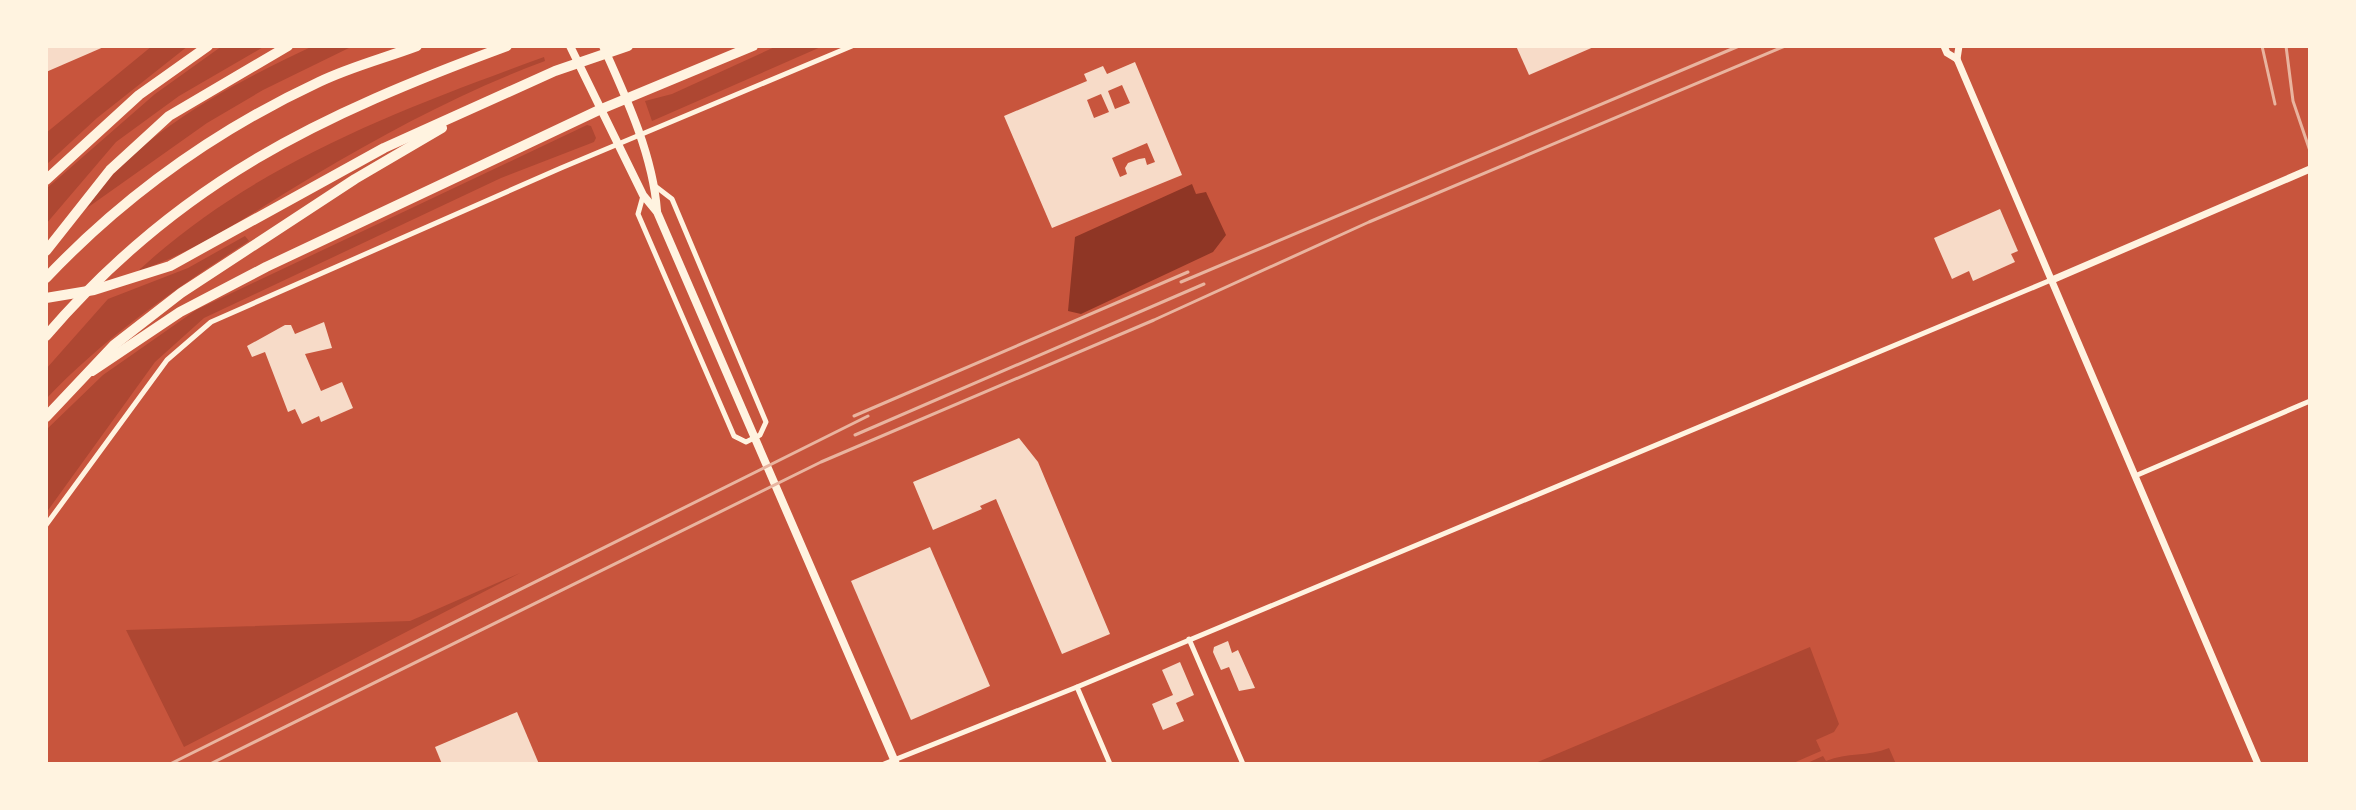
<svg xmlns="http://www.w3.org/2000/svg" width="2356" height="810" viewBox="0 0 2356 810" font-family="Overpass,sans-serif">
  <style>
    .green { fill: #ae4732 }
    .water { fill: #8f3625 }
    .building { fill: #f7dbc8; fill-rule: evenodd }
    .lines { fill: none; stroke-linecap: round; stroke-linejoin: round }
    .minor { stroke: #fff3e0; stroke-width: 5 }
    .tertiary { stroke: #fff3e0; stroke-width: 7 }
    .secondary { stroke: #fff3e0; stroke-width: 8 }
    .motorway { stroke: #fff3e0; stroke-width: 10 }
    .rail { stroke: #e9b49f; stroke-width: 3 }
  </style>
  <rect width="100%" height="100%" fill="#c8553d"/>
  <g class="green">
    <polygon points="152,46 188,46 97,118 46,165 46,133"/>
    <polygon points="222,46 265,46 179,96 116,142 46,224 46,189 155,94"/>
    <path d="M313,46H353L263,90L207,123L87,208C134,134 236,82 313,46Z"/>
    <polygon points="777,46 823,46 652,121 645,101 672,94"/>
    <path d="M544,57L545,61C464,91 389,131 315,175C257,209 203,249 138,271C253,164 399,110 544,57Z"/>
    <polygon points="587,125 591,126 596,138 594,142 501,178 204,318 155,362 46,513 46,430 103,375 196,310"/>
    <path d="M245,236L249,241C175,289 107,335 46,399V369L108,299L188,268Z"/>
    <polygon points="520,573 184,747 126,630 410,621"/>
    <polygon points="1810,647 1839,724 1834,732 1816,740 1821,751 1791,764 1533,764"/>
    <path d="M1889,748L1896,764H1805L1823,756L1826,761C1847,752 1868,757 1889,748Z"/>
  </g>
  <polygon class="water" points="1192,184 1196,194 1206,192 1226,235 1213,252 1081,314 1068,311 1075,237"/>
  <g class="building">
    <polygon points="46,46 106,46 46,72"/>
    <polygon points="1516,46 1596,46 1529,75"/>
    <path d="M1135,62L1182,175L1052,228L1004,116L1087,81L1084,74L1103,66L1107,74ZM1122,85L1130,103L1115,109L1108,91ZM1101,94L1109,112L1094,118L1087,100ZM1147,143L1155,162L1147,165L1145,158L1139,159L1128,163L1125,168L1127,174L1120,177L1112,158Z"/>
    <polygon points="2000,209 2018,251 2011,254 2015,262 1973,281 1969,271 1952,279 1934,238"/>
    <polygon points="324,322 332,348 305,354 321,391 342,382 353,408 321,422 319,416 302,424 295,409 288,412 265,352 252,357 247,346 285,325 291,325 295,334"/>
    <polygon points="1019,438 1038,462 1110,634 1062,654 996,499 980,506 982,509 933,530 913,482"/>
    <polygon points="930,547 990,686 911,720 851,581"/>
    <polygon points="1228,641 1232,653 1238,650 1255,688 1239,691 1229,667 1221,670 1213,652 1214,647"/>
    <polygon points="1180,662 1194,695 1176,703 1184,721 1163,730 1152,704 1173,695 1162,670"/>
    <polygon points="517,712 539,764 442,764 435,747"/>
  </g>
  <g class="lines">
    <g class="minor">
      <polyline points="643,196 638,214 734,436 746,442 760,435 766,422 672,199 655,186"/>
      <polyline points="2135,476 2310,401"/>
      <polyline points="46,525 167,360 211,322 561,168 852,46"/>
      <polyline points="1189,639 1243,764"/>
      <polyline points="1077,687 1110,764"/>
      <polyline points="884,764 1077,687 2051,280"/>
    </g>
    <g class="tertiary">
      <polyline points="1944,46 1947,53 1957,59 2258,764"/>
      <polyline points="1957,59 1959,46"/>
      <polyline points="2052,280 2310,169"/>
    </g>
    <g class="secondary">
      <polyline points="570,46 643,195 657,212 896,764"/>
      <path d="M603,46C626,97 653,155 657,211"/>
    </g>
    <g class="motorway">
      <polyline points="46,180 139,95 208,46"/>
      <polyline points="46,251 110,170 169,116 288,46"/>
      <path d="M46,278C124,196 216,130 319,82C350,67 385,58 417,46"/>
      <polyline points="46,298 94,290 170,266 384,148 555,71 628,46"/>
      <path d="M46,336C179,181 320,115 507,46"/>
      <polyline points="92,371 180,312 266,267 599,110 753,46"/>
      <polyline points="46,417 114,345 181,293 355,179 442,128"/>
    </g>
    <g class="rail">
      <polyline points="2262,46 2275,104"/>
      <polyline points="2286,46 2293,101 2310,151"/>
      <polyline points="1181,282 1739,46"/>
      <polyline points="854,416 1188,272"/>
      <polyline points="855,435 1204,284"/>
      <polyline points="170,764 868,416"/>
      <polyline points="210,764 821,462 1154,320 1369,222 1785,46"/>
    </g>
  </g>
  <rect width="2356" height="810" fill="none" stroke="#fff3e0" stroke-width="96"/>
</svg>
